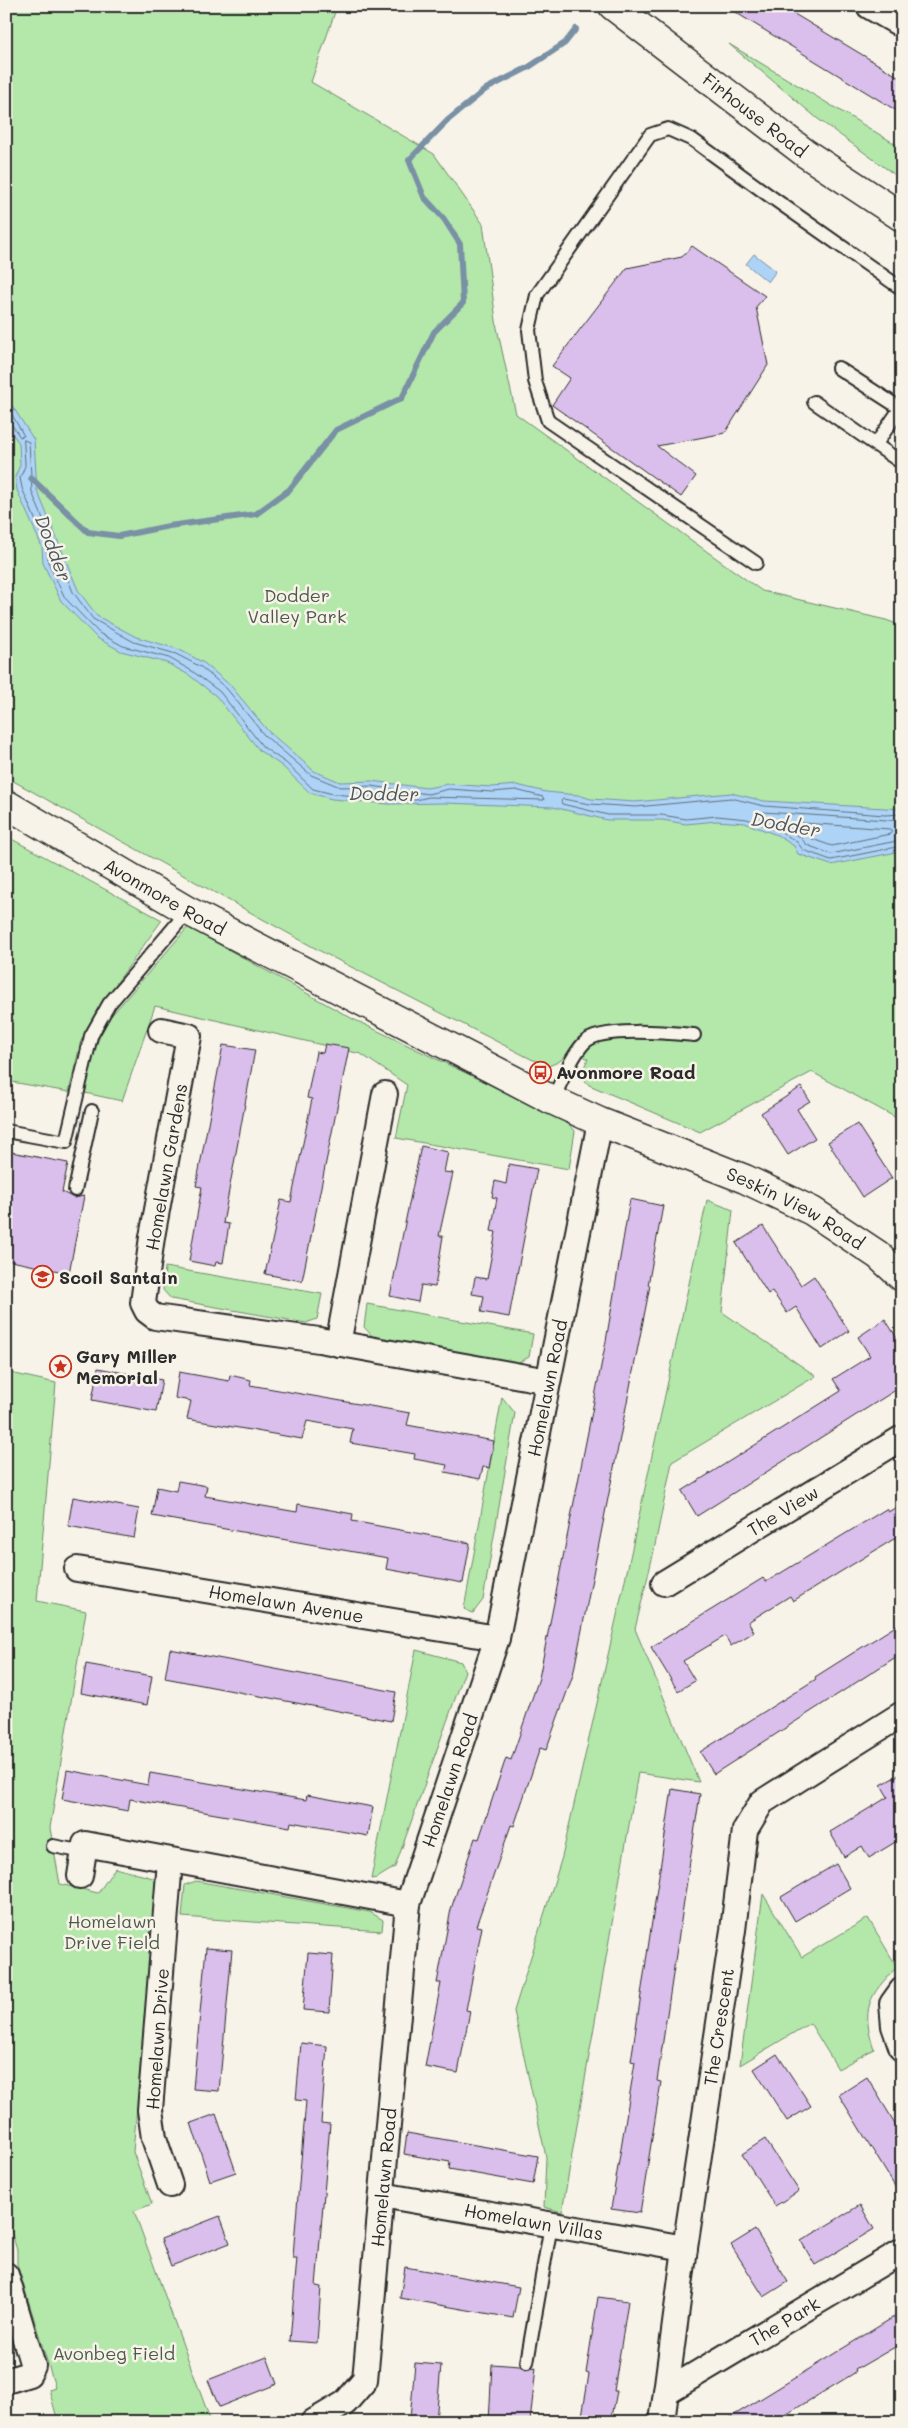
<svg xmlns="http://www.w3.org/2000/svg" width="908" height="2428" viewBox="0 0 908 2428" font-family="Mali,sans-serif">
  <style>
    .green { fill: #b3e8aa; stroke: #6f8a6a }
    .water { fill: #add3f6; stroke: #7990a5 }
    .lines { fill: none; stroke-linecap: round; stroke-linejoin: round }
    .shore { stroke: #5f6e7c; stroke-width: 1 }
    .stream { stroke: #7990a5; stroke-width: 6 }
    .building { fill: #dabfed; stroke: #2b2b2b }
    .lane-casing { stroke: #2b2b2b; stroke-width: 16 }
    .street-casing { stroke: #2b2b2b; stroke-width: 28 }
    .secondary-casing { stroke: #2b2b2b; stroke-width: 31 }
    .lane { stroke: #f7f3e8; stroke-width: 12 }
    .street { stroke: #f7f3e8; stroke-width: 24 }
    .secondary { stroke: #f7f3e8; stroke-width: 28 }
    .labels { text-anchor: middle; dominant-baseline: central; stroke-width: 5; stroke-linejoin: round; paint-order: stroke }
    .street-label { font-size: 18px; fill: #2b2b2b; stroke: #f7f3e8 }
    .park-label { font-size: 18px; fill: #4d5a4b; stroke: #f7f3e8 }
    .poi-label { font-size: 18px; font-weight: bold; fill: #2b2b2b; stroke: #f7f3e8; text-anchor: start }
    .water-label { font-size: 19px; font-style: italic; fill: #4c555e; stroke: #f7f3e8 }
  </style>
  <rect width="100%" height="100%" fill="#f7f3e8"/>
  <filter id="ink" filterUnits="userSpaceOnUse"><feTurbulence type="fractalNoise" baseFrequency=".02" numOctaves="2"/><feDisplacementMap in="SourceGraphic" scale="10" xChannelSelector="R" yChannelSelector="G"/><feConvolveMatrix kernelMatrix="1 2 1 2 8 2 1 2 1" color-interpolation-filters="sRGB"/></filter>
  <g filter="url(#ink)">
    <g class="green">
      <polygon points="6,6 337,6 311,82 434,154 483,224 497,328 516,414 762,591 886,620 902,626 902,1121 812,1072 700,1132 589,1085 582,1077 584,1067 588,1059 572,1048 560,1061 549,1066 531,1059 322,952 6,777"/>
      <polygon points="729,44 902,148 902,180 818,119"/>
      <polygon points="6,836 162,920 98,1009 81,1041 69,1092 6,1081"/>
      <polygon points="188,927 353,1019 566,1121 575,1131 569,1169 396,1138 407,1085 361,1054 155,1006 122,1101 85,1093 92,1057 104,1024"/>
      <polygon points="707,1200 733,1210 722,1312 816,1376 672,1462 653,1555 635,1629 699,1782 638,1773 562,2212 544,2207 546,2157 514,2011 562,1857 628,1567"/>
      <polygon points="165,1267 322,1294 317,1319 306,1323 171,1299 163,1290"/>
      <polygon points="367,1304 533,1334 529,1357 517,1363 373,1337 364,1327"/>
      <polygon points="6,1372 56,1383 37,1601 86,1611 50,1828 60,1884 98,1893 115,1868 157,1879 133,2152 152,2204 134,2211 211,2422 58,2422 49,2389 55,2387 17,2264 17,2250 6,2215"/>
      <polygon points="502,1397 515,1413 483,1600 473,1613 464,1609"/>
      <polygon points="416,1650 461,1662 465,1671 395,1867 377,1878 371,1879"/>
      <polygon points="196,1881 370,1912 383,1920 382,1931 182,1917 185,1885"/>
      <path d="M763,1894L802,1957L868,1918L897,1967C868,1996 861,2009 874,2049L838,2069L810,2023L740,2065Z"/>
    </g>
    <g class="water">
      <polygon points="754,254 776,271 768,282 746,264"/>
      <polygon points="6,396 34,440 37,490 78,590 97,616 136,637 178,649 204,663 231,686 268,731 314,771 340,782 371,781 427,788 448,784 492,787 517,785 546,792 578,795 591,799 635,802 731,793 764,801 902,809 902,851 831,865 798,854 794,846 777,835 745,823 717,821 686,824 662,820 607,820 553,807 444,803 389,804 332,799 310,793 282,766 260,751 216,696 189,675 167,663 121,651 97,638 61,601 43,563 42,547 17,490 15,477 20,465 19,443 6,425"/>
    </g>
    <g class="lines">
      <g class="shore">
        <polyline points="6,404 24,436 20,437 12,425 6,423"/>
        <polygon points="24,440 29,442 32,492 73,592 93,619 134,642 176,654 201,667 227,689 264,735 311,775 340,787 371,786 428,794 449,789 492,792 516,790 543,797 544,800 429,797 416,800 390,799 333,794 313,789 286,763 263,747 220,692 192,671 169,658 123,646 99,633 65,598 48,562 46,545 22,488 20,478 25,466"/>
        <polyline points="902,814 885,815 764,806 731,798 636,807 590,804 563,799 561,801 562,804 608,815 662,815 686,819 717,816 747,819 780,831 797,842 803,850 831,860 902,846"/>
        <polyline points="902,821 763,812 761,815 800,837 807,845 831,854 902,840"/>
        <polygon points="802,823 890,829 892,831 890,834 832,846 812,839 800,827"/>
      </g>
      <polyline class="stream" points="31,478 88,532 119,536 169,526 256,514 289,490 336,430 402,398 434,332 463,303 460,244 444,219 424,197 409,160 448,120 486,89 529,67 565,43 576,29"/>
    </g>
    <g class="building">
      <polygon points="725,6 781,6 866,57 902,79 902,114"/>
      <polygon points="692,246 765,296 756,307 768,365 725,433 657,446 696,476 681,497 552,405 570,378 552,366 627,268 682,257"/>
      <polygon points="325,1044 349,1048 302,1281 265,1274 281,1200 291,1202 312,1099 307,1098 316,1052 323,1053"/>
      <polygon points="223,1045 255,1050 223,1223 229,1224 223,1263 216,1262 215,1266 189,1261 202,1187 196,1186"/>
      <polygon points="801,1087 810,1101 797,1109 815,1138 788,1155 761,1113"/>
      <polygon points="857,1124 892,1178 863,1197 828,1142"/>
      <polygon points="421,1146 448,1152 444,1172 453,1173 439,1236 443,1236 435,1287 421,1285 418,1302 390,1296"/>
      <polygon points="6,1151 68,1163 62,1192 74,1198 84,1196 69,1273 6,1260"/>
      <polygon points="509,1164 537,1169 509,1317 481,1312 484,1296 472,1294 475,1277 487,1279 496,1232 491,1231 497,1198 492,1197 495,1181 506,1184"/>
      <polygon points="630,1199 663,1206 648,1285 650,1285 647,1301 573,1675 546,1750 540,1748 514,1826 511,1825 476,1926 482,1927 466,2010 470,2011 458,2073 425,2067 441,1983 437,1983 451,1909 475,1838 479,1839 506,1758 511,1760 539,1678 606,1341"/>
      <polygon points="763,1226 801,1285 814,1276 849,1331 822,1349 796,1307 787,1313 772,1291 768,1294 736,1243"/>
      <polygon points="885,1319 902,1346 902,1386 697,1516 682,1491 841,1391 833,1379 870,1356 858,1337"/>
      <polygon points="98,1368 162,1380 156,1412 92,1400"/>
      <polygon points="179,1372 229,1381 230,1375 251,1380 250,1385 410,1413 407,1425 494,1441 489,1468 483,1467 480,1479 445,1472 447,1465 414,1459 415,1454 350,1443 353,1429 307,1421 302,1439 187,1419 191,1401 175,1398"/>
      <polygon points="178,1481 207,1486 205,1496 297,1512 298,1504 353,1514 352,1521 470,1543 463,1583 386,1569 388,1558 152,1516 157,1487 176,1491"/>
      <polygon points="73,1497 139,1509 134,1538 68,1526"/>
      <polygon points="902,1504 902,1534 793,1601 790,1596 748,1622 754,1632 731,1646 725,1636 683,1661 695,1681 678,1691 651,1647 763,1578 766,1582 886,1509 888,1512"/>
      <polygon points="902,1622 902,1653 714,1774 700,1752 816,1679 815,1677"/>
      <polygon points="170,1649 396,1692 391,1721 165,1678"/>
      <polygon points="86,1664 152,1676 147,1705 81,1693"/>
      <polygon points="67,1770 148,1785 150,1773 306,1800 307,1795 373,1807 368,1836 291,1822 290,1827 130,1799 128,1811 62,1799"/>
      <polygon points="902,1773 902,1838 869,1858 862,1846 844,1857 830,1832 888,1797 881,1785"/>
      <polygon points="672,1789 700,1794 657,2081 661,2082 640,2213 611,2209 635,2062 631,2061"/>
      <polygon points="836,1864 850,1888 795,1921 781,1897"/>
      <polygon points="206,1948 232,1950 219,2091 193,2089"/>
      <polygon points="308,1953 333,1955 329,2012 303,2010"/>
      <polygon points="301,2043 327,2046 321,2123 330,2124 316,2286 321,2287 317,2343 290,2341 297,2258 293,2258 294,2243 306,2101 296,2100"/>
      <polygon points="777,2054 811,2106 787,2121 754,2069"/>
      <polygon points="867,2077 902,2135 902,2198 839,2095"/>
      <polygon points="216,2114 236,2172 210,2181 191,2123"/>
      <polygon points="407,2133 538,2156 533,2184 449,2169 450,2162 404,2154"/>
      <polygon points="765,2139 799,2191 775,2206 742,2154"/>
      <polygon points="860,2205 874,2229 815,2265 801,2241"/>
      <polygon points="220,2216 230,2243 171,2266 161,2239"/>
      <polygon points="755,2230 788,2282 764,2297 731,2245"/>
      <polygon points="405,2267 519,2287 513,2318 400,2298"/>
      <polygon points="598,2297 628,2301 614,2391 617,2391 611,2422 581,2422 589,2374 586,2373"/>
      <polygon points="902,2312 902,2343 855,2370 856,2372 774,2422 723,2422"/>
      <polygon points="267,2357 277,2384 219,2407 208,2380"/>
      <polygon points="415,2363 441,2365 436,2421 410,2419"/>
      <polygon points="492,2364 520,2366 526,2370 536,2367 530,2422 489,2422"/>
    </g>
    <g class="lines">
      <defs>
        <g id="lane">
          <polyline points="838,368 900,408"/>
          <polyline points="814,402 902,463"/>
          <polyline points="876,444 902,406"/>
          <polyline points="756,563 548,421 535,381 529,330 537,295 650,135 668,129 693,140 767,194 902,289"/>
          <path d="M552,1100C562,1082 570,1058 584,1043C599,1026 672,1033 694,1035"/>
          <polyline points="6,1131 66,1142 91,1036 109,1004 188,911"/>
          <polyline points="75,1190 92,1111"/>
          <polyline points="53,1846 84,1852"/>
          <polyline points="527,2362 551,2225"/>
        </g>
        <g id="street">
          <polyline points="869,6 902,25"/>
          <polyline points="161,1030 189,1036 152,1237 143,1303 147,1311 155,1317 319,1340 548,1381"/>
          <polyline points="338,1344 385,1094"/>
          <path id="s1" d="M77,1569L497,1638"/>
          <path id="s2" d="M664,1583L902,1438"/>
          <polyline points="170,1861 150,2110 154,2138 170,2185"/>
          <polyline points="80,1876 85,1844 408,1904"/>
          <polyline points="902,1990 892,2004 894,2026 902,2049"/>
          <path id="s3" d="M382,2195L685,2248"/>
          <polyline points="6,2381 29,2374 33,2366 6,2275"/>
          <path id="s4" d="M666,2392L902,2251"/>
          <path id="s5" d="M313,2422L345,2403L365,2380L408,1904L497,1638L600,1122"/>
          <path id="s6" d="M662,2422L685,2248L733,1930L745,1830L762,1802L902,1714"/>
        </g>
        <g id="secondary">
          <path id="s7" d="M613,6L805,153L902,217"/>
          <path id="s8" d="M6,804L188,911L552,1100L600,1122L745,1179L812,1211L878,1255L902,1277"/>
        </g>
      </defs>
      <use href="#lane" class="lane-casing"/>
      <use href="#street" class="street-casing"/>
      <use href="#secondary" class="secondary-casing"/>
      <use href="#lane" class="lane"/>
      <use href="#street" class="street"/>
      <use href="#secondary" class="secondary"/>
    </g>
  </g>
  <defs>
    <symbol id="bus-ring" viewBox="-11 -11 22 22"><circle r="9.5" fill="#f7f3e8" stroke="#c8321e" stroke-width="1.5"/><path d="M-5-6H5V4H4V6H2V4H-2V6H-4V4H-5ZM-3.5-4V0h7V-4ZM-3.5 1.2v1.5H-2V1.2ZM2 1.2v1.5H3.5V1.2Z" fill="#c8321e"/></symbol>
    <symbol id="school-ring" viewBox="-11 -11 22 22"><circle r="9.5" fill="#f7f3e8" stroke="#c8321e" stroke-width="1.5"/><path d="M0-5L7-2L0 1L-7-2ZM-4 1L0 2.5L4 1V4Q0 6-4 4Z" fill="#c8321e"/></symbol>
    <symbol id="sight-ring" viewBox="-11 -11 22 22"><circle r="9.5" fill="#f7f3e8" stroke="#c8321e" stroke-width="1.5"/><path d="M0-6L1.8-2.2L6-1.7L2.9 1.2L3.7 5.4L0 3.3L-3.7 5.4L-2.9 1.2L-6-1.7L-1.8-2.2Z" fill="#c8321e"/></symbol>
  </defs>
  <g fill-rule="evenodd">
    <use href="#bus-ring" x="528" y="1060" width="25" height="25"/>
    <use href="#school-ring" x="30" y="1264" width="25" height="25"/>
    <use href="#sight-ring" x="48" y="1354" width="25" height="25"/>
  </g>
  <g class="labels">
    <g class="street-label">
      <text stroke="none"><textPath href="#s7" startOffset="179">Firhouse Road</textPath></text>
      <text stroke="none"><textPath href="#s8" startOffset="184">Avonmore Road</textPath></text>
      <text transform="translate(166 1167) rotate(-80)">Homelawn Gardens</text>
      <text stroke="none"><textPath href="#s8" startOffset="888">Seskin View Road</textPath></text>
      <text stroke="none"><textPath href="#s5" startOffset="1081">Homelawn Road</textPath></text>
      <text stroke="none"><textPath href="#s2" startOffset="139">The View</textPath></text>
      <text stroke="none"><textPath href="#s1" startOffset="212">Homelawn Avenue</textPath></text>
      <text stroke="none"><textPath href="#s5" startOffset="676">Homelawn Road</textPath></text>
      <text stroke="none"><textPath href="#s6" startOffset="399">The Crescent</textPath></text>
      <text transform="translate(157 2039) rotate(-86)">Homelawn Drive</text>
      <text stroke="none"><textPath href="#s5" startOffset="271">Homelawn Road</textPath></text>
      <text stroke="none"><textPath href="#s3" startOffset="154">Homelawn Villas</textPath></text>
      <text stroke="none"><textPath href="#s4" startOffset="138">The Park</textPath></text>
    </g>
    <g class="park-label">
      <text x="297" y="595">Dodder<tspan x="297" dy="21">Valley Park</tspan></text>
      <text x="112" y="1921">Homelawn<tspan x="112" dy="21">Drive Field</tspan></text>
      <text x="114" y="2353">Avonbeg Field</text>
    </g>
    <g class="poi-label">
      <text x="556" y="1072">Avonmore Road</text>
      <text x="59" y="1277">Scoil Santain</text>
      <text x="76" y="1356">Gary Miller<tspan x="76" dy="21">Memorial</tspan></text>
    </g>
    <g class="water-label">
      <text transform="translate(54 548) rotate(69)">Dodder</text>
      <text transform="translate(384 793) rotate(1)">Dodder</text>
      <text transform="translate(786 824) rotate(10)">Dodder</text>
    </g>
  </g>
  <rect width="908" height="2428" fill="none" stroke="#f7f3e8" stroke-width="25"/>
  <rect x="12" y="12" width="883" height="2403" fill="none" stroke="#2b2b2b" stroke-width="2" filter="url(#ink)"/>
</svg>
